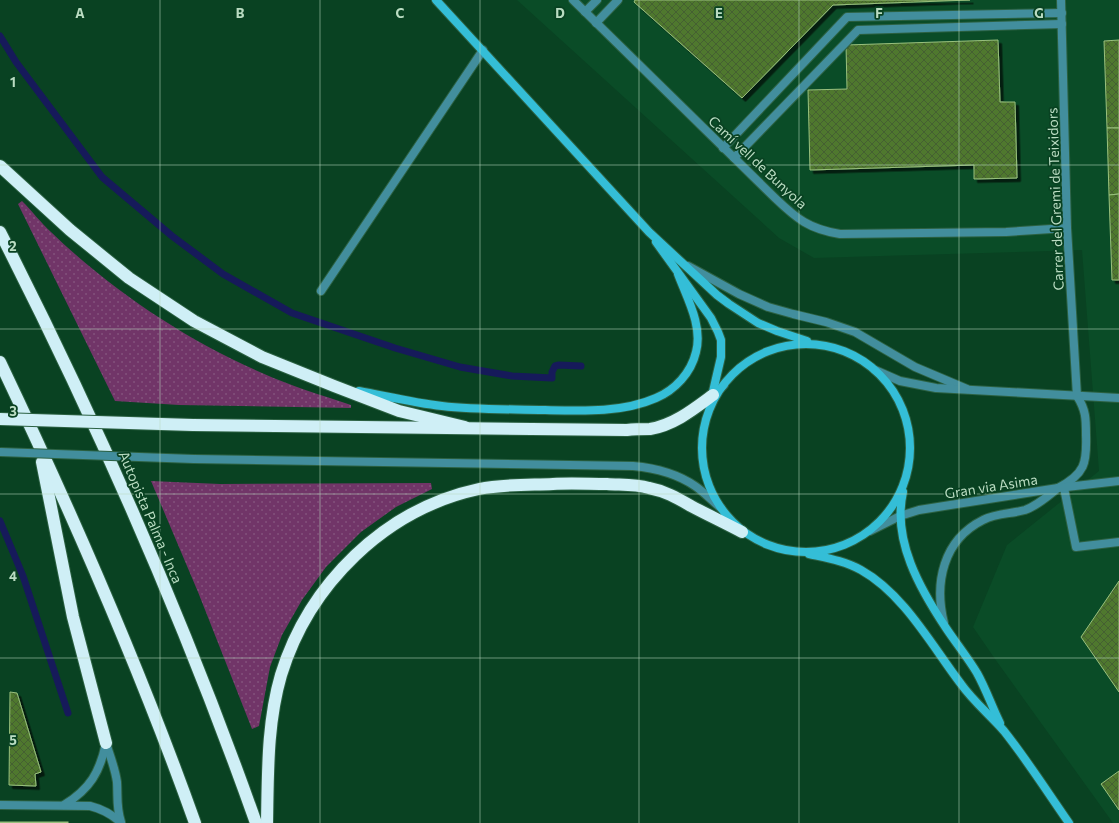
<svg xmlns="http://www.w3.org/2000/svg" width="1119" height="823" viewBox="0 0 1119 823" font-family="Commissioner,sans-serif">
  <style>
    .built { fill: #0a4c27 }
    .grass { fill: url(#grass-dots) }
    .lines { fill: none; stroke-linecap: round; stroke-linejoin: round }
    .stream { stroke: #161a5a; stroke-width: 7 }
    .building { fill: url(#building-cross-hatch); stroke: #99c07e; filter: url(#shadow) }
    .service-casing { stroke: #2c6142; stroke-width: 10 }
    .minor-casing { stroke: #2c6142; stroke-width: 10 }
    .tertiary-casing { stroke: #2c6142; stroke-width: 10 }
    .secondary-casing { stroke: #2c6142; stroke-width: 10 }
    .motorway-casing { stroke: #2c6142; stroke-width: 14 }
    .service { stroke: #428e9d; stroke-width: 8 }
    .minor { stroke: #428e9d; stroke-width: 8 }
    .tertiary { stroke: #428e9d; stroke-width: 8 }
    .secondary { stroke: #34bed7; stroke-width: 8 }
    .motorway { stroke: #cfeff6; stroke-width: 12 }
    .tertiary-bridge-casing { stroke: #2c6142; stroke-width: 10; stroke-linecap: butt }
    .motorway-bridge-casing { stroke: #2c6142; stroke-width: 14; stroke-linecap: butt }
    .tertiary-bridge { stroke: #428e9d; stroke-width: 8 }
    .motorway-bridge { stroke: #cfeff6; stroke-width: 12 }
    .grid { fill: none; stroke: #badcc2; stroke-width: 1; stroke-opacity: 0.55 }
    .labels { text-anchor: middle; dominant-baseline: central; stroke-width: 3.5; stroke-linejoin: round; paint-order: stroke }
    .street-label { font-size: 14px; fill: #badcc2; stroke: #094222 }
    .grid-label { font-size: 13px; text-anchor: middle; font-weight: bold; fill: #badcc2; stroke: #094222; stroke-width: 3.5; stroke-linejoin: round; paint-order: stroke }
  </style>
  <defs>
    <pattern id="grass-dots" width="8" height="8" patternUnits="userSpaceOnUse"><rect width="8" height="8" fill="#713568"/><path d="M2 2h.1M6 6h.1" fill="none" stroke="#83527c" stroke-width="1.8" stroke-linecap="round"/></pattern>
    <pattern id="building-cross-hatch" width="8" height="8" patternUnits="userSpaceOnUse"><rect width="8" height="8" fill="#50782e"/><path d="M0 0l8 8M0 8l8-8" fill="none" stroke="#456033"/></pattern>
    <filter id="shadow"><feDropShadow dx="3.5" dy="3.5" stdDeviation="0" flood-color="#0009"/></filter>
  </defs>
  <rect width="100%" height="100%" fill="#094222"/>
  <polygon class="built" points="517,0 1119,0 1119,823 1113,823 995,659 973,627 1007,545 1099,471 1082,250 814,258 779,238"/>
  <g class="grass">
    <path d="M22,201C32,211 41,223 51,232C111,290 186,340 262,373C291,386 321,395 351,405V408L179,405L115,401L18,204Z"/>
    <polygon points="151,481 220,484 431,483 432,489 396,507 361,532 326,567 302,600 282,635 270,667 259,726 252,729 198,592"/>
  </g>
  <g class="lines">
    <g class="stream">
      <polyline points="0,36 16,62 102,177 172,236 223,274 292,313 395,348 460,367 483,371 512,376 552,378 552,372 555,366 559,365 581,366"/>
      <polyline points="0,521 23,576 68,713"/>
    </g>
  </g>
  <g class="building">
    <polygon points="635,0 970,0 833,5 742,98 634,2"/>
    <polygon points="998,40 1000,102 1015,102 1017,178 974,179 974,165 810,170 808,90 847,89 846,45"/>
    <polygon points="1119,40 1119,128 1107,128 1104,41"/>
    <polygon points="1107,128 1119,128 1119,194 1109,195"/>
    <polygon points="1119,194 1119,280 1112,280 1109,195"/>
    <polygon points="1119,581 1119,692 1081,637"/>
    <polygon points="10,692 17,693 41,772 35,774 36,786 9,785"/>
    <polygon points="1119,771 1119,810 1101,784"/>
    <rect x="0" y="822" width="68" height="1"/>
  </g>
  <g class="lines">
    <defs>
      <g id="service">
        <polyline points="585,12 597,0"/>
        <polyline points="596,23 618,0"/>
        <polyline points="723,148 847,17 1062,13"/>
        <polyline points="734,158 858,30 1062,24"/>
        <polyline points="688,266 739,294 768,307 793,314 826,322 855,332 915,367 967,389"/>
        <polyline points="321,291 483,50"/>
        <polyline points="1064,488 1076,547 1119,542"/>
        <path d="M944,623C934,583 943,540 983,520C996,513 1011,514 1025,510C1037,506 1048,496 1058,488"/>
      </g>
      <g id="minor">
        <path d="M573,0L775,198C797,219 809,229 840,234L1006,232L1067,228"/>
        <polyline points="875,370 900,381 936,388 1119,398"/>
        <path d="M1058,488C1085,474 1087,463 1086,435C1086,419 1086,410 1077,396L1067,228L1061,0"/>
        <polyline points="870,531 900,516 919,510 1058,488 1119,481"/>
        <path d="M106,743C110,756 115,768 117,782C118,797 116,807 121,822"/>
        <path d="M0,805L90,806C102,809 112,814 121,823"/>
        <path d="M64,805C90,789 100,772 106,743"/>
      </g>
      <g id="tertiary">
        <polyline points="713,395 724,385"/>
        <path d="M194,459L633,466C655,468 676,473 695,486C704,492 712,501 721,508"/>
      </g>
      <g id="secondary">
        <polyline points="436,0 649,232 717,295 729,304 758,323 777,331 807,341"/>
        <polyline points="656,242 711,318 718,332 721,340 721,357 711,400"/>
        <circle cx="806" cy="448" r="104"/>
        <path d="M359,391C386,396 414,403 442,406C476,410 511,409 545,410C581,411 622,413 656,398C675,390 691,373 696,352C703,326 687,298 678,274"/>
        <path d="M903,492C892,540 920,589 946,628C956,643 968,658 977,673C986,689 992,707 1000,723"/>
        <path d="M809,554C827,558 845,561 861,570C904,594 932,646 961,684C973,701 990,715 1004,731C1027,760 1048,793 1069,823"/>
      </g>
      <g id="motorway">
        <polyline points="0,166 70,230 129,278 194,321 262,357 334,386 399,411 465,427"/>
        <path d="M0,232C98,424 184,620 256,823"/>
        <path d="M0,362C72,513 139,666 195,823"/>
        <path d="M193,425L627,430C635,429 642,429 650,429C674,425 694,409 713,395"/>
        <polyline points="42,462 73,617 106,743"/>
        <path d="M267,823C268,773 267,723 281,675C309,584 385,509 479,489C503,484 529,485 553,484C571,483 589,484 607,484C621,485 635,484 649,488C665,491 677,498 691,506C708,515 725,523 742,532"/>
      </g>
    </defs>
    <use href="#service" class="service-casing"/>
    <use href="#minor" class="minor-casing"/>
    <use href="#tertiary" class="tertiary-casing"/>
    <use href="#secondary" class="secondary-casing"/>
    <use href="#motorway" class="motorway-casing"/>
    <use href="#service" class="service"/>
    <use href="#minor" class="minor"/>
    <use href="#tertiary" class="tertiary"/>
    <use href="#secondary" class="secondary"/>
    <use href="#motorway" class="motorway"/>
    <defs>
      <polyline id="tertiary-bridge" points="0,452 194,459"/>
      <polyline id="motorway-bridge" points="0,419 193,425"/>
    </defs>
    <use href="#tertiary-bridge" class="tertiary-bridge-casing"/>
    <use href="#motorway-bridge" class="motorway-bridge-casing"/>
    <use href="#tertiary-bridge" class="tertiary-bridge"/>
    <use href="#motorway-bridge" class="motorway-bridge"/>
  </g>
  <path class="grid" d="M160,0V823M320,0V823M480,0V823M639,0V823M799,0V823M959,0V823M0,165H1119M0,329H1119M0,494H1119M0,658H1119"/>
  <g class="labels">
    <g class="street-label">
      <text transform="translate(758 162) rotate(43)">Camí vell de Bunyola</text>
      <text transform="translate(1055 199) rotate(-92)">Carrer del Gremi de Teixidors</text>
      <text transform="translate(991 486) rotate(-9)">Gran via Asima</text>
      <text transform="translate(151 517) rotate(67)">Autopista Palma - Inca</text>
    </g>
  </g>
  <g class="grid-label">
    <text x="80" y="18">A</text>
    <text x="240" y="18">B</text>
    <text x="400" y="18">C</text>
    <text x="560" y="18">D</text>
    <text x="719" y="18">E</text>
    <text x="879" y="18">F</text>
    <text x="1039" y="18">G</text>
    <text x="13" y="87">1</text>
    <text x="13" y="251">2</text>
    <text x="13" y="416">3</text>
    <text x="13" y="581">4</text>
    <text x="13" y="745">5</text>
  </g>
</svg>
